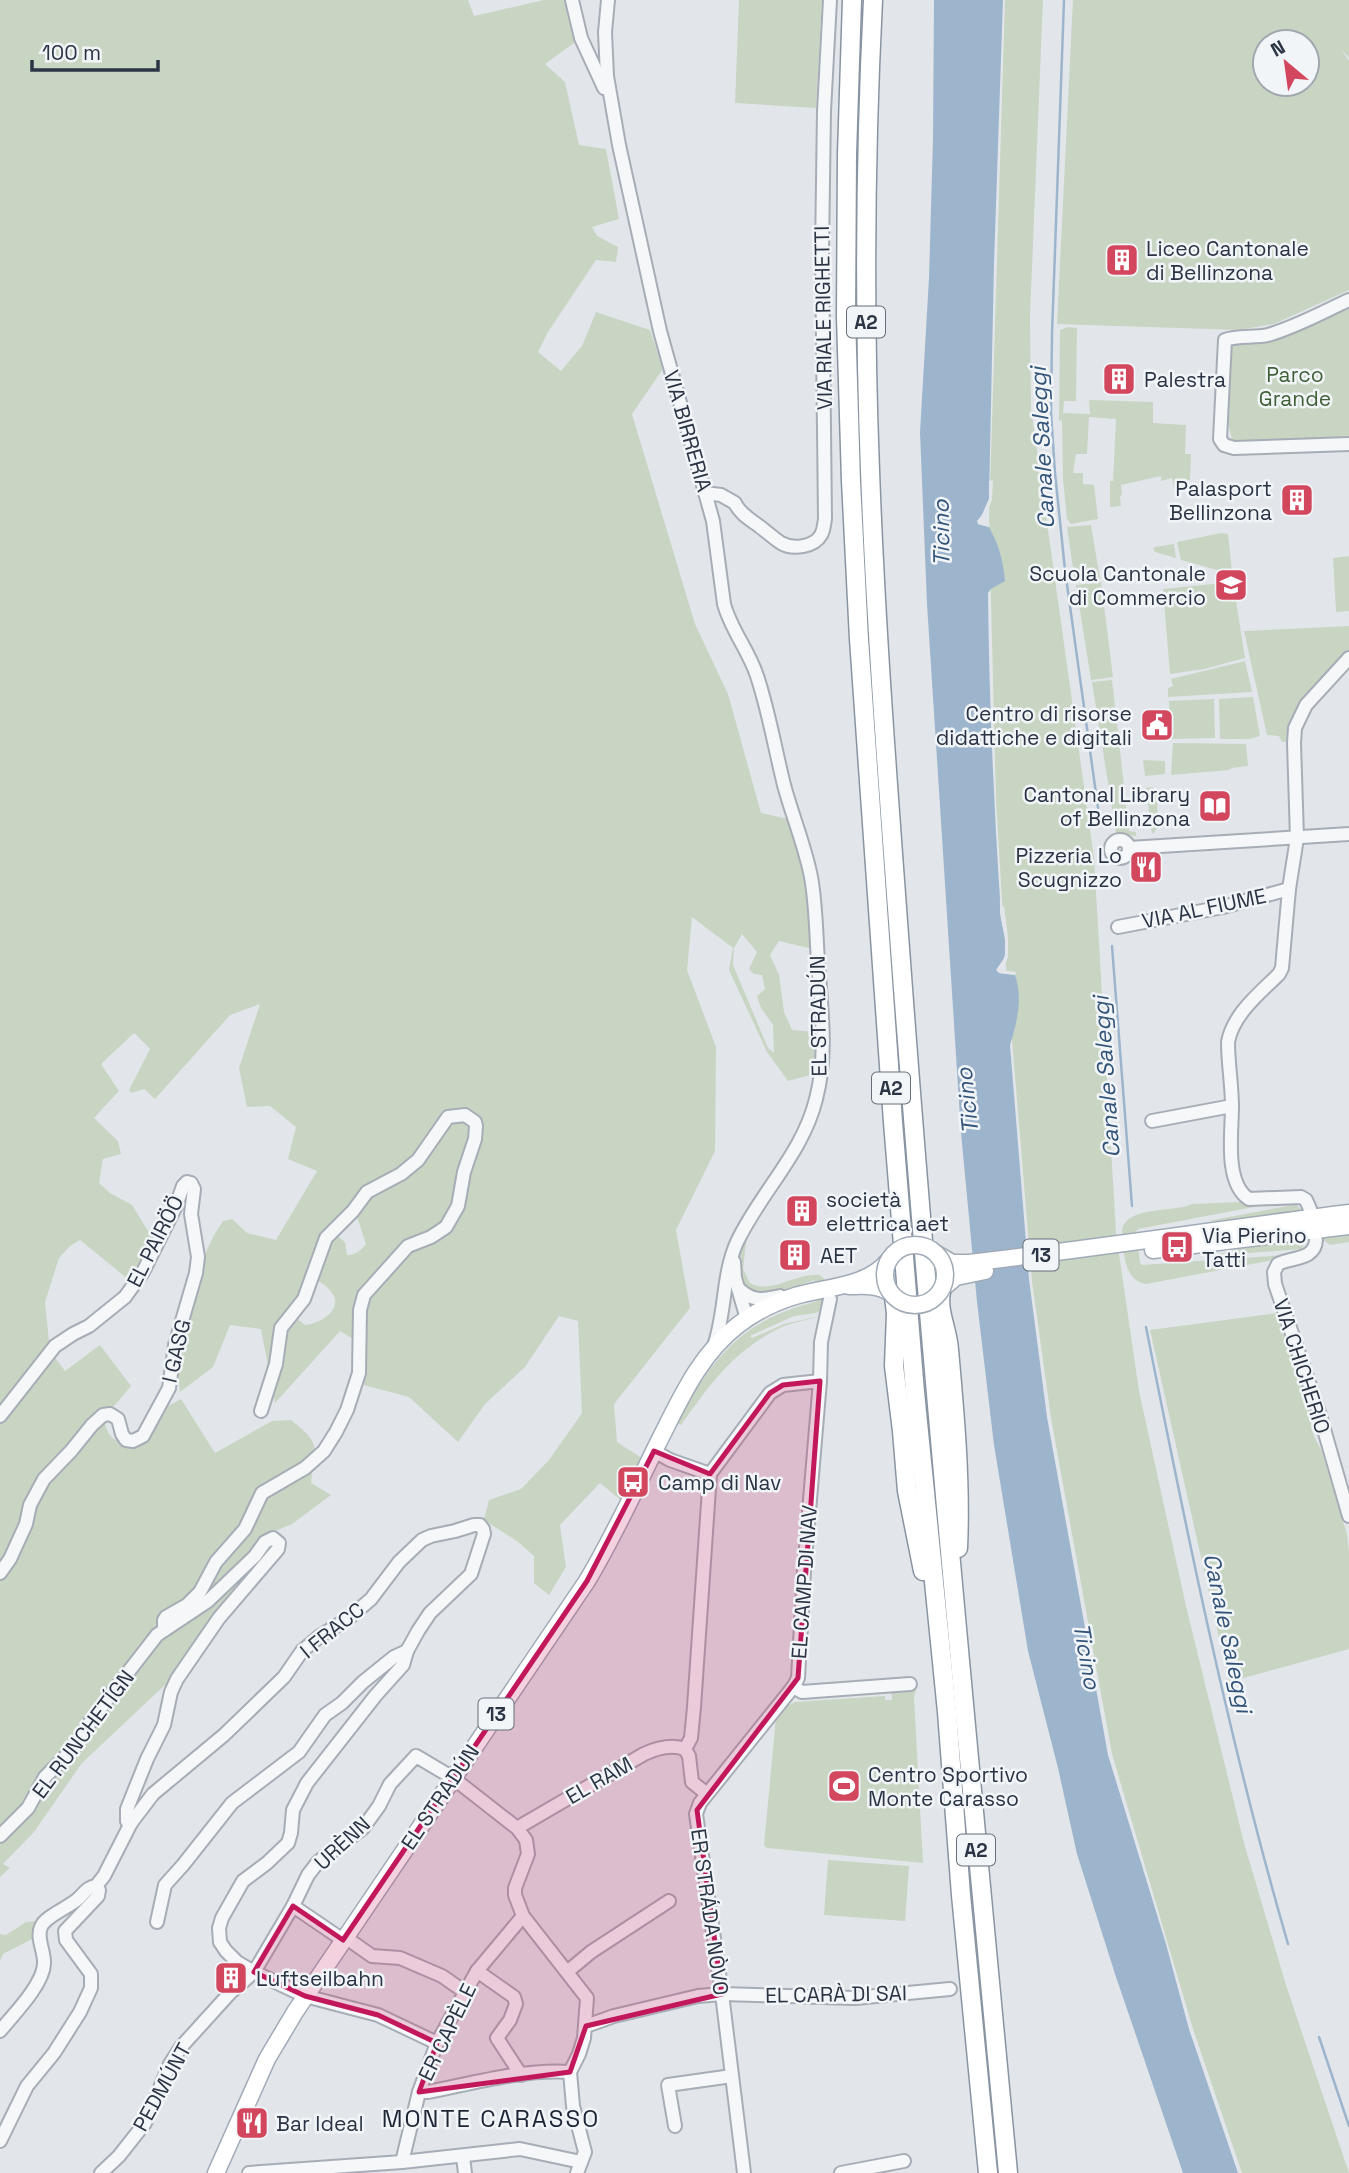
<svg xmlns="http://www.w3.org/2000/svg" width="1349" height="2173" viewBox="0 0 1349 2173" font-family="'Space Grotesk',sans-serif">
  <style>
    .green { fill: #c8d5c3; fill-rule: evenodd }
    .water { fill: #9db5cc }
    .pier { fill: #e2e6eb }
    .lines { fill: none; stroke-linecap: round; stroke-linejoin: round }
    .stream { stroke: #9db5cc; stroke-width: 2.5 }
    .minor-casing { stroke: #a7adb6; stroke-width: 16 }
    .major-casing { stroke: #a1abb7; stroke-width: 19 }
    .highway-casing { stroke: #8994a2; stroke-width: 21 }
    .minor { stroke: #f5f7f9; stroke-width: 12 }
    .major { stroke: #fff; stroke-width: 16 }
    .highway { stroke: #fff; stroke-width: 18 }
    .major-bridge-casing { stroke: #a1abb7; stroke-width: 19; stroke-linecap: butt }
    .major-bridge { stroke: #fff; stroke-width: 16 }
    .marked { fill: #c2185b; fill-opacity: 0.2; stroke: #c2185b; stroke-width: 5; stroke-linejoin: round }
    .labels { text-anchor: middle; dominant-baseline: central; stroke-width: 5; stroke-linejoin: round; paint-order: stroke }
    .shield { fill: #f2f5f8; stroke: #666e7a; stroke-width: 2 }
    .shield-label { font-size: 19px; font-weight: bold; fill: #2a3444 }
    .poi-label { font-size: 21px; fill: #2a3444; stroke: #f2f5f8; text-anchor: start }
    .street-label { font-size: 21px; fill: #2a3444; stroke: #f2f5f8 }
    .park-label { font-size: 21px; fill: #406037; stroke: #f2f5f8 }
    .water-label { font-size: 23px; font-style: italic; fill: #335479; stroke: #f2f5f8 }
    .quarter-label { font-size: 24px; letter-spacing: 2px; fill: #1c2535; stroke: #f2f5f8 }
  </style>
  <rect width="100%" height="100%" fill="#e2e6eb"/>
  <g class="green">
    <path d="M0,0H468L474,16L544,0H572L581,38L545,64L565,82L579,145L606,149L619,219L592,227L597,236L618,247L616,262L596,260L548,332L538,352L561,371L582,346L596,312L650,330L663,369L632,414L695,624L728,694L761,813L793,820L809,872L817,950L779,941L770,955L779,975L784,1012L792,1030L815,1032L814,1074L788,1081L767,1052L729,970L733,948L692,917L687,970L716,1047L715,1151L676,1230L690,1308L614,1404L617,1442L648,1462L628,1506L600,1483L560,1525L566,1567L549,1595L534,1583V1556L518,1542L484,1520L489,1500L521,1489L549,1460L582,1413L578,1321L559,1316L525,1367L485,1404L458,1442L409,1397L356,1383L358,1342L340,1331L275,1403L261,1329L230,1325L213,1367L180,1392L175,1345L196,1273L214,1235L223,1221L232,1219L247,1233L276,1240L317,1171L288,1159L296,1127L270,1106L247,1107L239,1068L260,1004L230,1015L155,1099L144,1089L131,1093L129,1090L150,1049L134,1033L101,1064L119,1091L94,1118L118,1141L121,1154L103,1159L99,1183L110,1193L132,1205L156,1244L134,1284L80,1240L70,1246L59,1258L45,1302L50,1351L65,1371L100,1345L131,1386L103,1419C108,1434 112,1444 129,1441L157,1412L181,1399L215,1453L272,1421L291,1420C322,1444 315,1446 311,1483L331,1495L292,1524L263,1536L245,1577L219,1618L183,1668L82,1763L34,1832L3,1864L10,1868L0,1877ZM742,934L757,952L749,969L754,974L762,975L765,989L757,996L761,1008L773,1025L774,1053L768,1048L733,965L734,948ZM356,1214L366,1244C360,1251 356,1255 347,1255L345,1242L328,1229ZM308,1276C317,1280 326,1284 332,1293C344,1310 319,1324 305,1325L287,1311L298,1296Z"/>
    <polygon points="739,0 822,0 816,108 735,103"/>
    <polygon points="1005,0 1043,0 1030,316 1031,408 1094,858 1116,1233 1139,1391 1186,1606 1244,1843 1286,1985 1349,2173 1242,2173 1193,2029 1112,1754 1051,1418 1032,1281 1006,968 996,799 989,521"/>
    <path d="M1073,0H1349V58L1341,49L1349,61V290L1274,324L1238,330L1057,324ZM1265,42H1307V84H1265Z"/>
    <polygon points="1349,306 1349,440 1232,440 1227,419 1228,344"/>
    <polygon points="1068,327 1077,328 1076,401 1064,401 1063,413 1090,414 1089,400 1153,402 1153,423 1186,425 1185,454 1191,454 1190,480 1184,482 1185,489 1175,492 1172,478 1161,481 1161,476 1121,485 1122,495 1120,496 1121,506 1110,507 1110,481 1113,481 1116,419 1089,417 1087,454 1076,454 1073,473 1083,473 1083,484 1094,485 1098,519 1071,524 1067,519 1063,479 1062,420 1059,421 1060,330"/>
    <polygon points="1091,525 1100,579 1075,582 1067,527"/>
    <polygon points="1221,533 1228,534 1232,572 1228,573 1181,560 1177,542"/>
    <polygon points="1174,544 1176,558 1155,552 1153,549 1155,547"/>
    <polygon points="1349,556 1349,611 1336,612 1333,558"/>
    <polygon points="1101,582 1113,677 1091,680 1076,585"/>
    <polygon points="1233,582 1245,658 1204,669 1170,674 1163,589"/>
    <polygon points="1349,626 1349,652 1312,692 1289,742 1282,742 1279,736 1267,735 1244,631"/>
    <polygon points="1245,661 1252,692 1168,697 1168,688 1173,686 1171,679"/>
    <polygon points="1112,680 1129,831 1136,832 1136,836 1116,833 1092,682"/>
    <polygon points="1253,697 1260,736 1249,739 1220,739 1219,699"/>
    <polygon points="1214,699 1215,738 1171,739 1169,701"/>
    <polygon points="1173,743 1246,744 1248,766 1232,768 1229,770 1171,775"/>
    <polygon points="1143,760 1165,761 1165,774 1145,776"/>
    <polygon points="1153,787 1154,794 1167,792 1167,796 1157,798 1158,827 1153,834 1151,830 1146,788"/>
    <path d="M1291,1200L1138,1229L1136,1232L1140,1263L1142,1265L1300,1254V1255L1146,1284C1123,1281 1123,1248 1122,1229C1129,1205 1174,1213 1192,1204Z"/>
    <polygon points="1293,1205 1296,1205 1304,1211 1248,1220 1208,1221"/>
    <polygon points="1349,1233 1349,1242 1330,1245 1322,1239 1322,1237"/>
    <path d="M747,1235L743,1269L750,1283C771,1295 795,1273 820,1275L824,1279L826,1299L823,1309L816,1313L794,1316L750,1336L752,1338L784,1324L819,1316C807,1320 794,1322 782,1327C735,1349 710,1384 681,1425L677,1423C713,1357 741,1320 818,1301L815,1280L766,1296L754,1294L742,1285L739,1260Z"/>
    <polygon points="1308,1239 1301,1249 1212,1256 1250,1246"/>
    <path d="M1278,1313L1312,1410C1308,1424 1314,1438 1321,1449L1347,1534L1349,1552V1649L1229,1682L1150,1330Z"/>
    <polygon points="917,1686 914,1697 923,1863 767,1848 764,1845 776,1717 783,1708 795,1702 885,1696 885,1700 892,1700 891,1688"/>
    <polygon points="828,1860 909,1866 905,1921 824,1915"/>
    <polygon points="46,1920 40,1935 3,1954 0,1961 0,1934 6,1935 26,1922"/>
  </g>
  <path class="water" d="M934,0H1003L994,264L989,499L978,524L989,527C999,545 1003,560 1005,581L991,589L988,593C989,690 993,787 999,884C1000,893 1000,902 1000,911C1001,928 1013,954 998,967L999,973L1015,975C1023,998 1017,1023 1010,1045L1029,1279L1047,1417L1108,1755L1166,1944L1189,2029L1238,2173H1183L1115,1974L1077,1854L1058,1768L1028,1651L994,1445L977,1302L961,1133L927,604L920,432L929,278L933,138Z"/>
  <g class="pier">
    <polygon points="993,480 992,500 985,516 981,521 990,523 989,527 978,524 977,521 982,515 989,499 989,481"/>
    <polygon points="1004,906 1008,937 1008,957 1005,965 1000,970 1016,972 1015,975 999,973 996,970 1005,957 1005,938 1000,912 1001,907"/>
  </g>
  <g class="lines">
    <g class="stream">
      <polyline points="1064,0 1052,334 1051,413 1055,473 1065,570 1098,808"/>
      <polyline points="1112,946 1132,1206"/>
      <path d="M1146,1327C1187,1534 1229,1741 1288,1944"/>
      <polyline points="1319,2037 1349,2126"/>
    </g>
    <defs>
      <g id="minor">
        <polyline points="572,0 581,38 604,88"/>
        <path d="M608,0L605,32L607,76L619,145L660,331L713,521L724,604C731,630 749,651 757,676C769,712 775,749 784,785C792,815 805,846 811,877C816,904 816,933 818,961C821,1007 828,1054 816,1099C803,1153 760,1193 737,1242C722,1275 726,1312 714,1346"/>
        <path d="M1349,300C1323,312 1296,327 1268,335C1254,338 1237,335 1225,340L1220,439L1224,445L1234,448L1349,444"/>
        <path d="M705,493L721,495L735,503C739,513 751,520 759,526C766,531 773,538 781,543C793,550 814,547 821,535C824,530 824,524 825,519L822,251L824,111L830,0"/>
        <circle cx="1120" cy="849" r="9"/>
        <polyline points="1129,848 1349,834"/>
        <polyline points="1118,927 1223,907 1289,889"/>
        <polyline points="1152,1121 1232,1106"/>
        <path d="M1310,1209L1306,1200L1301,1197L1249,1199C1224,1183 1232,1132 1232,1107C1232,1085 1228,1064 1228,1042C1233,1014 1260,993 1279,974L1282,968L1289,889L1297,838L1294,743L1295,728L1306,705L1349,658"/>
        <path d="M1316,1240C1315,1260 1292,1257 1278,1264L1274,1272L1275,1284L1319,1412L1349,1516"/>
        <polyline points="734,1262 735,1278 747,1319"/>
        <path d="M738,1288C752,1302 762,1300 780,1296"/>
        <polyline points="0,1416 55,1346 73,1334 89,1326 125,1297 143,1272 176,1206 183,1186 187,1182 191,1183 194,1189 191,1214 198,1257 196,1273 175,1345 169,1388 143,1436 133,1441 126,1440 122,1434 118,1419 110,1414 103,1415 92,1425 71,1451 44,1479 30,1505 26,1524 10,1559 0,1573"/>
        <polyline points="654,1451 670,1460 710,1474"/>
        <polyline points="710,1474 770,1393 783,1385 820,1381"/>
        <polyline points="164,1630 164,1620 166,1617 187,1605 200,1592 216,1562 245,1529 262,1493 305,1468 324,1451 336,1432 347,1410 359,1373 360,1310 364,1295 408,1246 431,1237 446,1227 458,1206 464,1172 475,1139 476,1126 475,1122 465,1115 448,1117 418,1160 401,1174 367,1192 353,1211 326,1238 304,1299 281,1328 276,1364 261,1411"/>
        <polyline points="793,1687 802,1692 910,1684"/>
        <polyline points="685,1749 691,1738 694,1707 710,1474"/>
        <polyline points="685,1749 689,1756 692,1782 707,1794"/>
        <path d="M517,1828L644,1754C657,1748 671,1744 685,1749"/>
        <polyline points="0,1836 28,1808 45,1777 72,1750 95,1715 157,1635 208,1601 255,1556 265,1542 273,1538 279,1543 278,1549 219,1618 177,1679 171,1692 164,1725 147,1759 127,1809 127,1821 131,1823 153,1794 224,1735 284,1677 302,1651 320,1636 349,1618 371,1599 399,1562 422,1540 431,1536 455,1531 474,1525 480,1525 483,1529 484,1534 471,1574 430,1613 418,1631 407,1651 403,1665 376,1695 307,1783 293,1810 291,1833 288,1843 267,1863 243,1881 222,1918 219,1928 220,1942 226,1951 237,1962 254,1972 305,1996 378,2015 437,2043"/>
        <polyline points="293,1906 343,1940"/>
        <polyline points="157,1922 165,1885 183,1865 232,1803 299,1752 325,1715 342,1703 363,1682 394,1657 407,1651"/>
        <polyline points="345,1937 372,1956 400,1958 442,1976 465,1992"/>
        <polyline points="477,1971 514,1997 516,2004 510,2020 497,2038 521,2075"/>
        <polyline points="567,1972 591,1952 669,1901"/>
        <polyline points="586,2026 614,2016 698,1996 722,1994 855,1998 950,1989"/>
        <path d="M0,2031C13,2015 43,1985 44,1964C45,1952 36,1938 41,1927C45,1916 70,1907 79,1898C85,1892 88,1887 96,1886"/>
        <path d="M419,2092H428C474,2083 523,2069 570,2072"/>
        <polyline points="675,2126 668,2085 732,2076"/>
        <polyline points="0,2141 27,2086 54,2053 80,2012 91,1988 91,1974 66,1940 65,1931 98,1896 99,1890 96,1886 104,1876 131,1823"/>
        <polyline points="463,2157 465,2173"/>
        <polyline points="402,2162 419,2092 437,2043 477,1971 523,1916"/>
        <polyline points="101,2173 119,2156 145,2123 170,2064 181,2047 230,1993 254,1972 293,1906 308,1875 318,1862 363,1828 379,1806 390,1784 416,1756 453,1778 517,1828 526,1840 528,1854 515,1888 515,1895 523,1916 587,1998 584,2038 579,2054 570,2072 573,2106 585,2152 577,2173"/>
        <polyline points="249,2173 402,2162 520,2149 581,2162"/>
        <polyline points="744,2173 722,1994 696,1814 700,1803 794,1686 798,1678 804,1571 820,1381 821,1342 830,1299"/>
        <polyline points="841,2173 904,2161"/>
      </g>
      <g id="major">
        <polyline points="1153,1250 1349,1226"/>
        <path d="M937,1254L952,1263H969C1096,1248 1222,1229 1349,1213"/>
        <path d="M849,1286C863,1286 878,1284 890,1293"/>
        <polyline points="943,1288 956,1277 985,1271"/>
        <path d="M216,2173L267,2059L295,2012L587,1581C614,1536 635,1490 658,1443C680,1400 699,1355 738,1325C755,1312 775,1302 795,1296C825,1287 867,1287 888,1261"/>
      </g>
      <g id="highway">
        <polyline points="852,0 847,154 846,317 851,481 859,639 893,1122 915,1392 947,1712 961,1895 988,2173"/>
        <path d="M873,0C865,157 864,314 870,471C876,635 889,799 901,962C931,1367 970,1770 1008,2173"/>
        <path d="M941,1292C937,1311 948,1330 949,1350C955,1416 961,1482 958,1548"/>
        <polyline points="894,1297 896,1313 894,1366 902,1431 907,1491 923,1571"/>
      </g>
    </defs>
    <use href="#minor" class="minor-casing"/>
    <use href="#major" class="major-casing"/>
    <use href="#highway" class="highway-casing"/>
    <use href="#minor" class="minor"/>
    <use href="#major" class="major"/>
    <use href="#highway" class="highway"/>
    <defs>
      <circle id="major-bridge" cx="915" cy="1275" r="30"/>
    </defs>
    <use href="#major-bridge" class="major-bridge-casing"/>
    <use href="#major-bridge" class="major-bridge"/>
  </g>
  <path class="marked" d="M820,1381L798,1678L697,1810L722,1994L586,2026L570,2072L419,2092L437,2043L378,2015L305,1996L254,1972L293,1906L343,1940L587,1581L654,1451L710,1474L770,1393L783,1385Z"/>
  <defs>
    <symbol id="building-square" viewBox="-11 -11 22 22"><rect x="-9" y="-9" width="18" height="18" rx="4" fill="#d2465e" stroke="#f2f5f8"/><path d="M-4-6H4V6H1V3H-1V6H-4ZM-2.5-4.3h1.7v1.8h-1.7ZM.8-4.3h1.7v1.8H.8ZM-2.5-1h1.7V.8h-1.7ZM.8-1h1.7V.8H.8Z" fill="#fff"/></symbol>
    <symbol id="school-square" viewBox="-11 -11 22 22"><rect x="-9" y="-9" width="18" height="18" rx="4" fill="#d2465e" stroke="#f2f5f8"/><path d="M0-5L7-2L0 1L-7-2ZM-4 1L0 2.5L4 1V4Q0 6-4 4Z" fill="#fff"/></symbol>
    <symbol id="civic-square" viewBox="-11 -11 22 22"><rect x="-9" y="-9" width="18" height="18" rx="4" fill="#d2465e" stroke="#f2f5f8"/><path d="M-.6-6.5H3V-4.5H.6V-3L4-1V1h2V6H-6V1h2V-1L-.6-3ZM-1.2 2.5V6h2.4V2.5Z" fill="#fff"/></symbol>
    <symbol id="library-square" viewBox="-11 -11 22 22"><rect x="-9" y="-9" width="18" height="18" rx="4" fill="#d2465e" stroke="#f2f5f8"/><path d="M-6-4Q-3-5.5-.7-3.5V5Q-3 3-6 4ZM6-4Q3-5.5 .7-3.5V5Q3 3 6 4Z" fill="#fff"/></symbol>
    <symbol id="restaurant-square" viewBox="-11 -11 22 22"><rect x="-9" y="-9" width="18" height="18" rx="4" fill="#d2465e" stroke="#f2f5f8"/><path d="M-5-6h1v4h1v-4h1v4h1v-4h1v5L-1.5 .5V6h-2V.5L-5-1ZM5-6V6H3V1.5H1.5Q1.5-4 5-6Z" fill="#fff"/></symbol>
    <symbol id="bus-square" viewBox="-11 -11 22 22"><rect x="-9" y="-9" width="18" height="18" rx="4" fill="#d2465e" stroke="#f2f5f8"/><path d="M-5-6H5V4H4V6H2V4H-2V6H-4V4H-5ZM-3.5-4V0h7V-4ZM-3.5 1.2v1.5H-2V1.2ZM2 1.2v1.5H3.5V1.2Z" fill="#fff"/></symbol>
    <symbol id="stadium-square" viewBox="-11 -11 22 22"><rect x="-9" y="-9" width="18" height="18" rx="4" fill="#d2465e" stroke="#f2f5f8"/><path d="M0-5a6.5 5 0 1 0 0 10a6.5 5 0 1 0 0-10ZM-3.5-1.8h7v3.6h-7Z" fill="#fff"/></symbol>
  </defs>
  <g fill-rule="evenodd">
    <use href="#building-square" x="1103" y="241" width="38" height="38"/>
    <use href="#building-square" x="1100" y="360" width="38" height="38"/>
    <use href="#building-square" x="1278" y="481" width="38" height="38"/>
    <use href="#school-square" x="1212" y="566" width="38" height="38"/>
    <use href="#civic-square" x="1138" y="706" width="38" height="38"/>
    <use href="#library-square" x="1196" y="787" width="38" height="38"/>
    <use href="#restaurant-square" x="1127" y="848" width="38" height="38"/>
    <use href="#building-square" x="783" y="1192" width="38" height="38"/>
    <use href="#bus-square" x="1158" y="1228" width="38" height="38"/>
    <use href="#building-square" x="776" y="1236" width="38" height="38"/>
    <use href="#bus-square" x="614" y="1463" width="38" height="38"/>
    <use href="#stadium-square" x="825" y="1767" width="38" height="38"/>
    <use href="#building-square" x="212" y="1959" width="38" height="38"/>
    <use href="#restaurant-square" x="233" y="2104" width="38" height="38"/>
  </g>
  <g class="labels">
    <g class="shield">
      <rect x="847" y="306.5" width="38" height="31" rx="5"/>
      <rect x="872" y="1072.5" width="38" height="31" rx="5"/>
      <rect x="1023.5" y="1239.5" width="35" height="31" rx="5"/>
      <rect x="478.5" y="1698.5" width="35" height="31" rx="5"/>
      <rect x="957" y="1834.5" width="38" height="31" rx="5"/>
    </g>
    <g class="shield-label">
      <text x="866" y="322">A2</text>
      <text x="891" y="1088">A2</text>
      <text x="1041" y="1255">13</text>
      <text x="496" y="1714">13</text>
      <text x="976" y="1850">A2</text>
    </g>
    <g class="poi-label">
      <text x="1146" y="248">Liceo Cantonale<tspan x="1146" dy="24">di Bellinzona</tspan></text>
      <text x="1144" y="379">Palestra</text>
      <text x="1272" y="488" text-anchor="end">Palasport<tspan x="1272" dy="24">Bellinzona</tspan></text>
      <text x="1206" y="573" text-anchor="end">Scuola Cantonale<tspan x="1206" dy="24">di Commercio</tspan></text>
      <text x="1132" y="713" text-anchor="end">Centro di risorse<tspan x="1132" dy="24">didattiche e digitali</tspan></text>
      <text x="1190" y="794" text-anchor="end">Cantonal Library<tspan x="1190" dy="24">of Bellinzona</tspan></text>
      <text x="1122" y="855" text-anchor="end">Pizzeria Lo<tspan x="1122" dy="24">Scugnizzo</tspan></text>
      <text x="826" y="1199">società<tspan x="826" dy="24">elettrica aet</tspan></text>
      <text x="1202" y="1235">Via Pierino<tspan x="1202" dy="24">Tatti</tspan></text>
      <text x="820" y="1255">AET</text>
      <text x="658" y="1482">Camp di Nav</text>
      <text x="868" y="1774">Centro Sportivo<tspan x="868" dy="24">Monte Carasso</tspan></text>
      <text x="256" y="1978">Luftseilbahn</text>
      <text x="276" y="2123">Bar Ideal</text>
    </g>
    <g class="street-label">
      <text transform="translate(823 318) rotate(-91)">VIA RIALE RIGHETTI</text>
      <text transform="translate(688 431) rotate(74)">VIA BIRRERIA</text>
      <text transform="translate(1204 908) rotate(-12)">VIA AL FIUME</text>
      <text transform="translate(818 1016) rotate(-91)">EL STRADÚN</text>
      <text transform="translate(155 1241) rotate(-63)">EL PAIRÖÖ</text>
      <text transform="translate(176 1351) rotate(-77)">I GASG</text>
      <text transform="translate(1302 1366) rotate(72)">VIA CHICHERIO</text>
      <text transform="translate(804 1582) rotate(-86)">EL CAMP DI NAV</text>
      <text transform="translate(332 1630) rotate(-39)">I FRACC</text>
      <text transform="translate(83 1734) rotate(-53)">EL RUNCHETÍGN</text>
      <text transform="translate(599 1780) rotate(-30)">EL RAM</text>
      <text transform="translate(440 1797) rotate(-56)">EL STRADÚN</text>
      <text transform="translate(342 1843) rotate(-43)">URÈNN</text>
      <text transform="translate(710 1912) rotate(82)">ER STRÁDA NÒVO</text>
      <text transform="translate(836 1994) rotate(-1)">EL CARÀ DI SAI</text>
      <text transform="translate(447 2032) rotate(-64)">ER CAPÈLE</text>
      <text transform="translate(162 2087) rotate(-61)">PEDMÚNT</text>
    </g>
    <g class="park-label">
      <text x="1295" y="374">Parco<tspan x="1295" dy="24">Grande</tspan></text>
    </g>
    <g class="water-label">
      <text transform="translate(1042 448) rotate(-93)">Canale Saleggi</text>
      <text transform="translate(941 533) rotate(-91)">Ticino</text>
      <text transform="translate(1106 1077) rotate(-94)">Canale Saleggi</text>
      <text transform="translate(967 1101) rotate(-96)">Ticino</text>
      <text transform="translate(1228 1633) rotate(78)">Canale Saleggi</text>
      <text transform="translate(1087 1656) rotate(80)">Ticino</text>
    </g>
    <g class="quarter-label">
      <text x="491" y="2118">MONTE CARASSO</text>
    </g>
  </g>
  <g transform="translate(1286 63) rotate(331)"><circle r="33" fill="#f2f5f8" stroke="#a2a8b0" stroke-width="2"/>
  <path d="M0-5L12 26L0 18L-12 26Z" fill="#d2465e"/>
  <text y="-10" font-size="19" font-weight="bold" text-anchor="middle" fill="#2a3444">N</text>
  </g>
  <path d="M32 60v10h126v-10" fill="none" stroke="#2a3444" stroke-width="3.5"/>
  <text x="42" y="60" font-size="21" fill="#2a3444" stroke="#f2f5f8" stroke-width="5" paint-order="stroke">100 m</text>
</svg>
